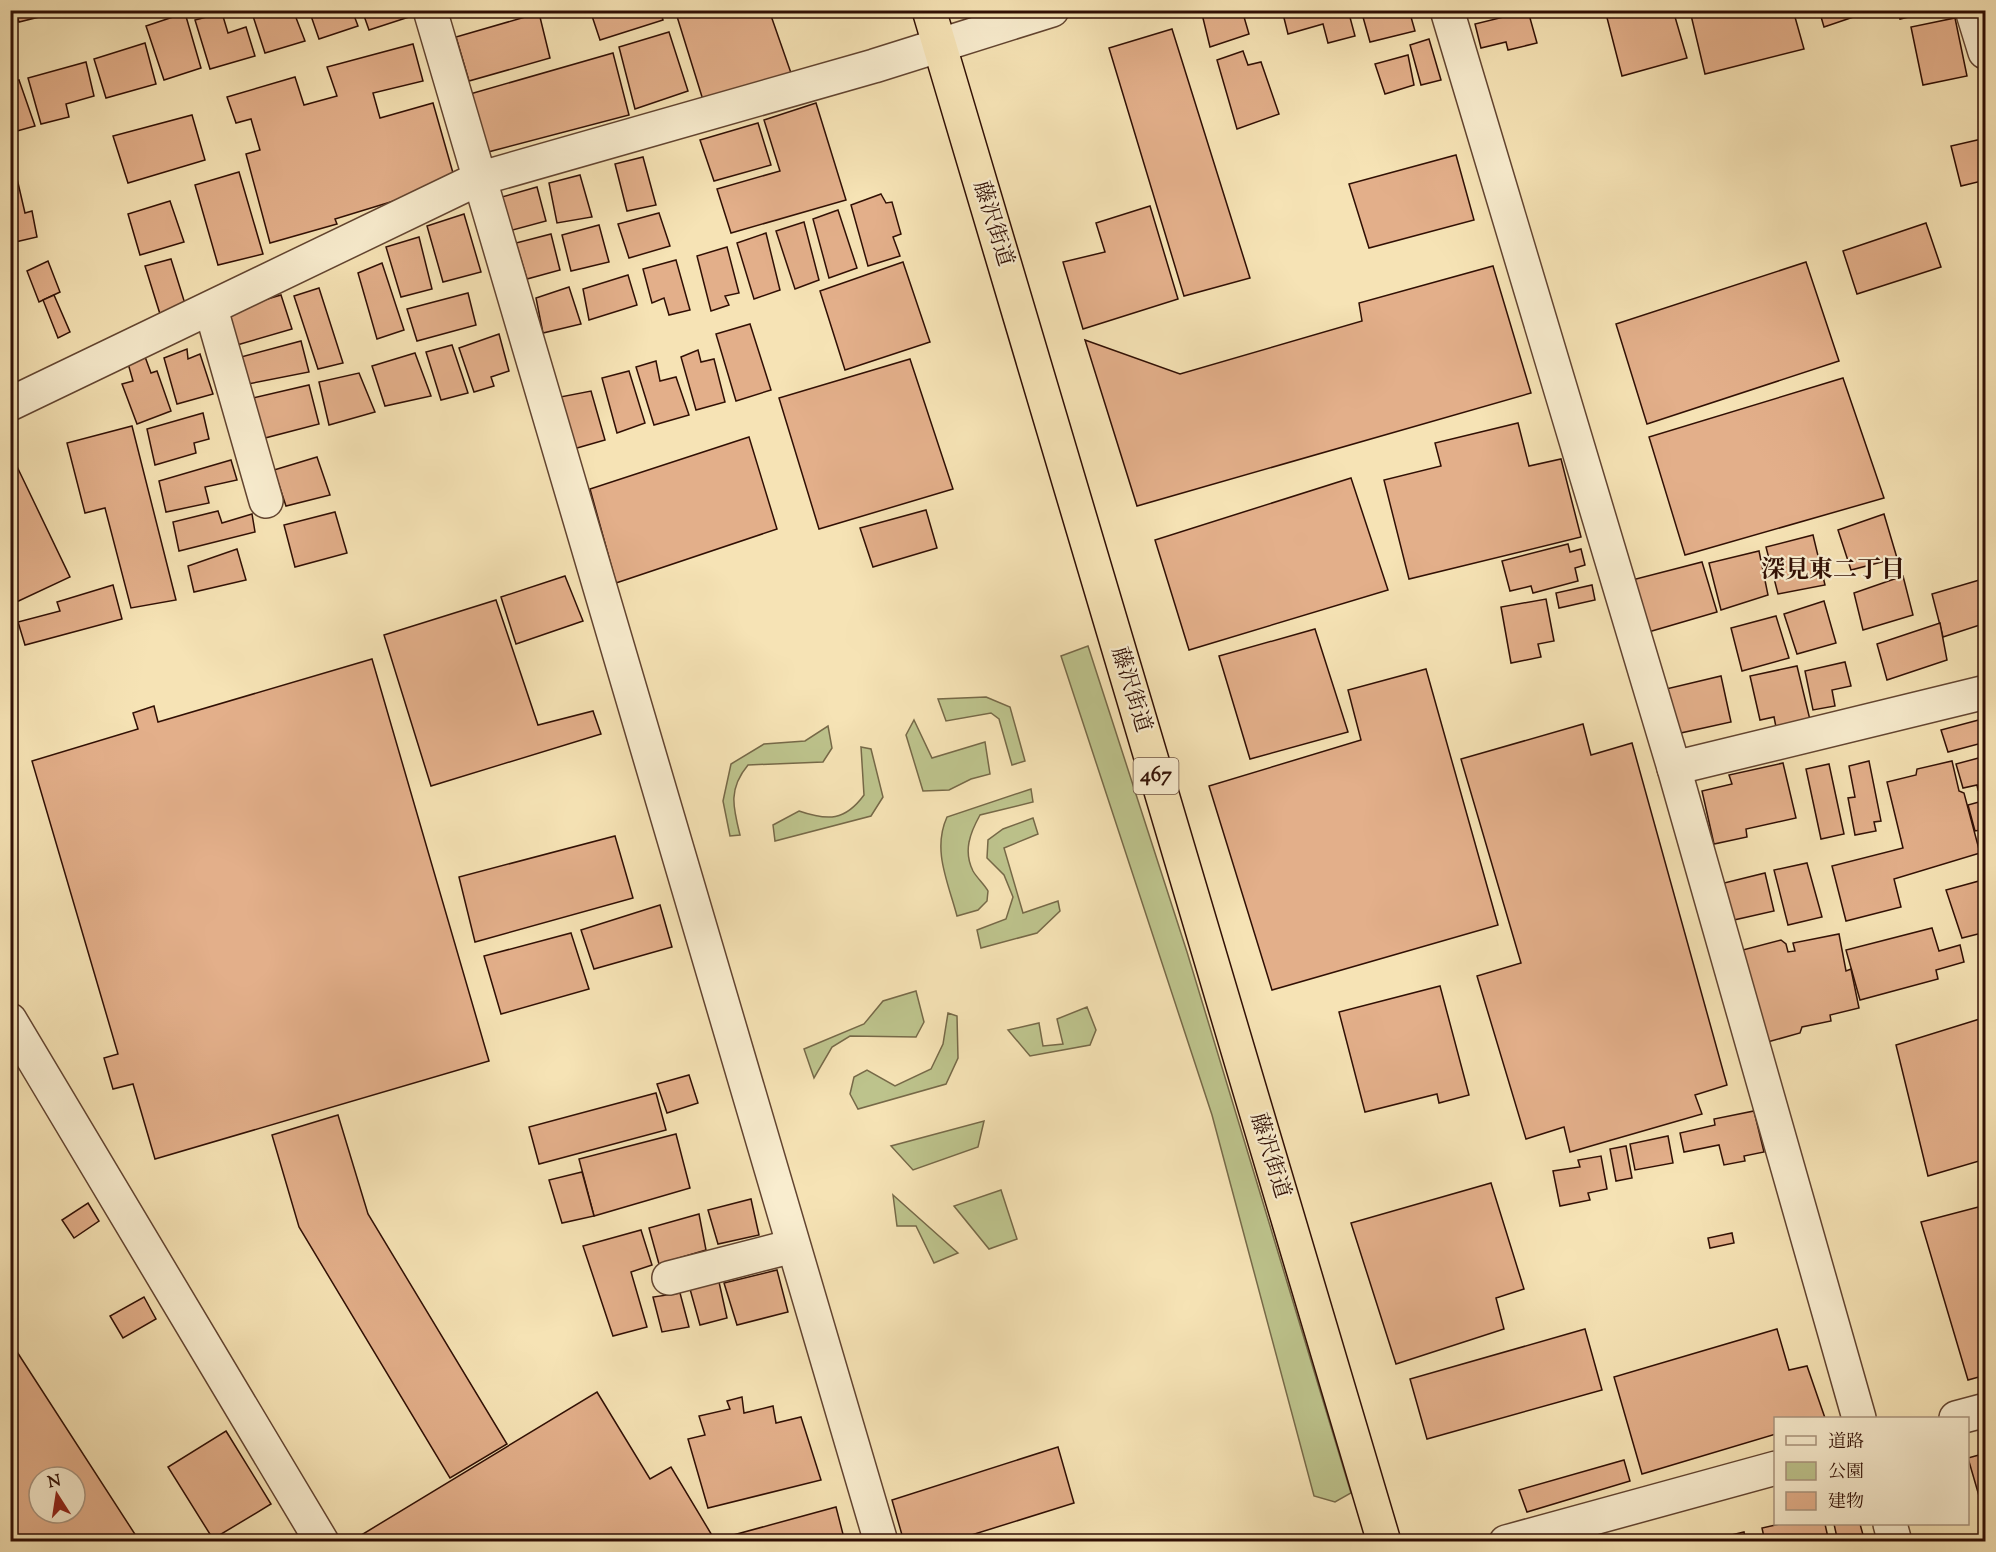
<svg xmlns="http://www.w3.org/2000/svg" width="1996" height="1552" viewBox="0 0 1996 1552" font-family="'Sorts Mill Goudy','Noto Serif JP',serif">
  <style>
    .green { fill: #bdc38c; stroke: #766948; stroke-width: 1.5 }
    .building { fill: #e3af8a; stroke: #300f04; stroke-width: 1.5; fill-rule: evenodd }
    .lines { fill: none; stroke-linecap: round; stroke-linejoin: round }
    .minor-casing { stroke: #624430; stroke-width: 36 }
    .highway-casing { stroke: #300f04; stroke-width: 36 }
    .minor { stroke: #f9edcf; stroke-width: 33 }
    .highway { stroke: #f6e3b5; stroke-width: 33 }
    .labels { text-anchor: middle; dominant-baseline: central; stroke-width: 4.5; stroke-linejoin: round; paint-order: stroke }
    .shield { fill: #f9edcf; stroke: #6c5241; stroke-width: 1.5 }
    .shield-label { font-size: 21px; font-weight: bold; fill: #300f04 }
    .street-label { font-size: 22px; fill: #300f04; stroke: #f9edcf }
    .neighbourhood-label { font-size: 24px; font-weight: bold; fill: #300f04; stroke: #f9edcf }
  </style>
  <rect width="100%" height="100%" fill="#f6e3b5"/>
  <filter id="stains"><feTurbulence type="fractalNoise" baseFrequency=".00333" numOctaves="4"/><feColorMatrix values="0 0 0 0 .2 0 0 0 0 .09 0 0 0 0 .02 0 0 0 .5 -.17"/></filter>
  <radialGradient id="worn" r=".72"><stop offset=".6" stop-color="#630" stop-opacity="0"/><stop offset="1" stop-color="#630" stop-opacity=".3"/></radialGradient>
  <g class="green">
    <polygon points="1088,646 1187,952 1351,1493 1335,1502 1314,1496 1212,1115 1061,656"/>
    <polygon points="986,697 1010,707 1025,761 1012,765 999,719 991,713 946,721 938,699"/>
    <polygon points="914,720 932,758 985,742 990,774 971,779 949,790 923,791 906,735"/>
    <path d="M828,726L832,748L823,762L748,765C728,789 733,807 740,835L730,836L723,801L731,764L764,744L805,741Z"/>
    <path d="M861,747L871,749L883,797L871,816L775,841L773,825L799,811C828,821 845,821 864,795Z"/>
    <path d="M1031,789L1033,802L980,815C970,833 963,851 973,871C977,878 984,884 988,891L987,901L978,910L957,916C948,882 932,850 947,817Z"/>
    <polygon points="1033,818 1038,834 1004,848 1023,913 1058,901 1060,911 1037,933 981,948 977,930 1006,919 1013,897 1004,875 987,858 988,840 1003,829"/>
    <polygon points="916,991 924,1022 916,1037 850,1036 832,1047 814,1078 804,1049 864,1024 883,1001"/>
    <polygon points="1087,1007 1096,1030 1090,1045 1030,1056 1008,1030 1039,1023 1043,1046 1063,1044 1057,1019"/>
    <polygon points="948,1013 957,1016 958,1058 946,1084 858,1109 850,1094 854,1077 867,1070 895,1086 931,1069 943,1044"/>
    <polygon points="984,1121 978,1147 913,1170 891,1146"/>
    <polygon points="1001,1190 1017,1239 989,1249 954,1206"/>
    <polygon points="893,1195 958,1253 934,1263 916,1226 897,1226"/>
  </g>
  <g class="building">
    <polygon points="15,10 67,10 19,22"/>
    <polygon points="251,10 293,10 305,41 265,53"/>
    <polygon points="309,10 352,10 358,26 319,39"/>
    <polygon points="362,10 407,10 409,17 369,30"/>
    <polygon points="590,10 660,10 663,20 600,40"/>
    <polygon points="675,10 769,10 791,73 703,100"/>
    <polygon points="1201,10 1242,10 1249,34 1210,47"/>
    <polygon points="1282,10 1348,10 1355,36 1328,43 1323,24 1288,34"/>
    <polygon points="1361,10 1409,10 1415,31 1370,42"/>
    <polygon points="1605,10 1673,10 1687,58 1622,76"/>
    <polygon points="1793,10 1804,49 1705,74 1690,11"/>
    <polygon points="1819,10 1874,10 1824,27"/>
    <polygon points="1898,10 1925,10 1926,13 1900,19"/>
    <polygon points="1528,11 1537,43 1508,50 1506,42 1481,48 1475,24"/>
    <polygon points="185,13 201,68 164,80 146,26"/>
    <polygon points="222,13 228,33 246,27 255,56 210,69 195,20"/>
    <polygon points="539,13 550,58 469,81 456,37"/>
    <polygon points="1955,18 1967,76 1923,85 1911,27"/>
    <polygon points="1172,29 1250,278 1184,296 1109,48"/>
    <polygon points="669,32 688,91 635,109 619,47"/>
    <polygon points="1429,39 1441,80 1421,85 1410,45"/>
    <polygon points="145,43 156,84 106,98 94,59"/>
    <polygon points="413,44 423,81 373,93 380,118 433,103 457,187 397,200 335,219 337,224 270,243 246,154 260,150 251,119 236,123 227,97 295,77 304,105 337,96 327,67"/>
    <polygon points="1243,51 1248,65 1261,62 1279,114 1237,129 1217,60"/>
    <polygon points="613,53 629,115 488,152 470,94"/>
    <polygon points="1408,55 1414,85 1385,94 1375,64"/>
    <polygon points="86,62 94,96 66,104 69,117 41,124 28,78"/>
    <polygon points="19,80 35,126 10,133 10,82"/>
    <polygon points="816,103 846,200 731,233 717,189 780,171 764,120"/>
    <polygon points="192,115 205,160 128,183 113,136"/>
    <polygon points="758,123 771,165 714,181 700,140"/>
    <polygon points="1986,138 1986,180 1961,186 1951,146"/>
    <polygon points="1456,155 1474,220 1369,248 1349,184"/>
    <polygon points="643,157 656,205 627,211 615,164"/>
    <polygon points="15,170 25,213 32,211 37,237 11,243 10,171"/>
    <polygon points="239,172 263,254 218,265 195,185"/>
    <polygon points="580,175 592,217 557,223 549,183"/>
    <polygon points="537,187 546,221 505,232 495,199"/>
    <polygon points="881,194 886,203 892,202 901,234 893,237 900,256 868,266 851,205"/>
    <polygon points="170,201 184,242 140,255 128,214"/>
    <polygon points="1150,206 1178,299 1083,329 1063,262 1105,252 1096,223"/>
    <polygon points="838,210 857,268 829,278 813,219"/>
    <polygon points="659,213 670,246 629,258 618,224"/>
    <polygon points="464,214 481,272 443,282 427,226"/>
    <polygon points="804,222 819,280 795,289 776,231"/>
    <polygon points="1926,223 1941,267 1857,294 1843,251"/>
    <polygon points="599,225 609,262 571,271 562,235"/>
    <polygon points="766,233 780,290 754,299 737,243"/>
    <polygon points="551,234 560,270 527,279 516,243"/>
    <polygon points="419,237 432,289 401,297 386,247"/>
    <polygon points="727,247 739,293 725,296 729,305 711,311 697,256"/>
    <polygon points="171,259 186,307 160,314 145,266"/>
    <polygon points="676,260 690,310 669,315 664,298 652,303 643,269"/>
    <polygon points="48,261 60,292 39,302 27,271"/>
    <polygon points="903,262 930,342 845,370 820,291"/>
    <polygon points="1806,262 1839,361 1647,424 1616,324"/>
    <polygon points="382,263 404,330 377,339 358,273"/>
    <polygon points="1493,266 1531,393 1137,506 1085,340 1180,374 1362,321 1359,303"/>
    <polygon points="628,275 637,305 589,320 583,289"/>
    <polygon points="569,287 581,324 543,333 536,298"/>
    <polygon points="319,288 343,363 318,369 294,296"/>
    <polygon points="468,293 476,325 417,341 407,309"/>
    <polygon points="54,295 70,332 58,338 43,300"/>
    <polygon points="281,295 292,329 237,345 226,311"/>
    <polygon points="750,324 771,390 736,401 716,334"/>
    <polygon points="499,334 509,371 491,377 494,386 474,392 459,348"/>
    <polygon points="301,341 309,372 248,384 241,357"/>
    <polygon points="452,345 468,393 441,400 426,352"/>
    <polygon points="187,349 188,359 200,354 213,394 177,404 164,358"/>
    <polygon points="698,350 701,362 714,359 725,402 696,410 681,357"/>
    <polygon points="415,353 431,396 385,406 372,366"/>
    <polygon points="144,354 151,373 157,371 171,411 137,424 122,384 133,381 127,360"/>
    <polygon points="910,359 953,489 819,529 779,398"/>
    <polygon points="656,361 660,381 676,377 689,415 654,425 636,367"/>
    <polygon points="629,371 645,423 617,433 602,378"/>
    <polygon points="359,373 375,412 329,425 319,382"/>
    <polygon points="1843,378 1884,498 1685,555 1649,437"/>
    <polygon points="309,385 319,424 265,438 253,398"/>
    <polygon points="591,391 605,440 570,450 555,398"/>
    <polygon points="203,413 209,439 194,443 196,453 155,465 147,429"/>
    <polygon points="1518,423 1529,466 1561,459 1581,537 1409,579 1384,480 1441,466 1435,443"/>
    <polygon points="132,426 176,600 131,608 105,508 85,513 67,443"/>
    <polygon points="749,437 777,529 616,583 590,489"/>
    <polygon points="10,452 70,577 10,605"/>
    <polygon points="317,457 330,495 286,506 274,470"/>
    <polygon points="231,460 237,480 205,487 209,503 166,512 159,481"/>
    <polygon points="1351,478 1388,590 1189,650 1155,540"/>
    <polygon points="926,510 937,548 873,567 860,528"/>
    <polygon points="218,511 222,523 252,514 255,532 179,551 173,522"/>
    <polygon points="335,512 347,553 295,567 284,525"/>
    <polygon points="1884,514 1897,558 1851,570 1838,530"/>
    <polygon points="1813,535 1825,585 1778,594 1766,547"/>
    <polygon points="1568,544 1570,552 1581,549 1585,565 1575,568 1578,581 1533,593 1531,586 1510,591 1502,561"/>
    <polygon points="237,549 246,580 194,592 188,566"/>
    <polygon points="1759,551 1768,595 1721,610 1709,563"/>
    <polygon points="1702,562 1717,612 1645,633 1632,580"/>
    <polygon points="565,576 583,621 516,644 501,597"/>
    <polygon points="1903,576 1913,615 1863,630 1854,593"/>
    <polygon points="1986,578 1986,623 1943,637 1932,594"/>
    <polygon points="113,585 122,619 25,645 18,622 60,611 57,602"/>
    <polygon points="1592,585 1595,600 1559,608 1556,593"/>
    <polygon points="1546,599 1554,641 1538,644 1541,657 1511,663 1501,607"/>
    <polygon points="496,600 538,725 593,711 601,734 431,786 384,635"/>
    <polygon points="1824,601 1836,643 1797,654 1784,614"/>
    <polygon points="1776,616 1789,658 1742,671 1731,628"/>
    <polygon points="1940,623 1947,660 1887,680 1877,644"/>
    <polygon points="1315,629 1348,732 1250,759 1219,656"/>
    <polygon points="372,659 489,1061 155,1159 133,1084 113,1089 104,1058 118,1054 32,761 138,729 133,713 154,706 158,722"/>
    <polygon points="1845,662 1851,686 1832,690 1835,706 1813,710 1805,671"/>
    <polygon points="1797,666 1811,724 1777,732 1774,717 1760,720 1750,676"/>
    <polygon points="1426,669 1498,925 1272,990 1209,786 1361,740 1348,690"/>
    <polygon points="1721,676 1731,722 1676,734 1666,689"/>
    <polygon points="1986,718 1986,742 1948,752 1941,730"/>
    <polygon points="1583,724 1591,755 1632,743 1727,1085 1695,1095 1702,1114 1570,1152 1564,1127 1526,1139 1477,976 1521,963 1461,759"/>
    <polygon points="1986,756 1986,788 1978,790 1977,785 1963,788 1956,764"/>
    <polygon points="1869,761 1881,821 1874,822 1876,831 1855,835 1848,798 1855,797 1849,766"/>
    <polygon points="1952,761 1959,791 1964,793 1980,853 1894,879 1901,907 1846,921 1832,866 1903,848 1887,782 1916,775 1917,769"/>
    <polygon points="1783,763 1796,818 1746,829 1747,837 1714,844 1702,791 1732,784 1729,775"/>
    <polygon points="1829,764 1844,834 1821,839 1806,769"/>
    <polygon points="1986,800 1986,829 1975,831 1968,805"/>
    <polygon points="615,836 633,898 475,942 459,877"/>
    <polygon points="1807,863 1822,917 1788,925 1774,870"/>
    <polygon points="1765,873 1774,911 1725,922 1716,885"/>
    <polygon points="1979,881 1986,900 1986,932 1962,938 1946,890"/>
    <polygon points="660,905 672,947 594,969 581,930"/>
    <polygon points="1932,928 1939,951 1960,945 1964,962 1936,970 1938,979 1860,1000 1846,950"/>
    <polygon points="571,933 589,989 501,1014 484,956"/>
    <polygon points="1839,934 1846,971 1851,969 1859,1008 1830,1015 1831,1021 1802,1027 1800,1033 1764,1043 1739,951 1781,940 1786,944 1788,952 1795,951 1793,943"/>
    <polygon points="1440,986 1469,1095 1439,1103 1437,1094 1365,1112 1339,1012"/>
    <polygon points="1986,1017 1986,1159 1928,1176 1896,1045"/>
    <polygon points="689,1075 698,1103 667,1113 657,1084"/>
    <polygon points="656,1093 666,1130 539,1164 529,1127"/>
    <polygon points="1754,1111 1764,1152 1744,1156 1745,1161 1724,1165 1719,1145 1684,1152 1680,1133 1715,1125 1714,1119"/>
    <polygon points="338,1115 368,1214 507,1444 450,1478 299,1227 272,1135"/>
    <polygon points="676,1134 690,1188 594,1216 579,1159"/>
    <polygon points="1668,1136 1673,1163 1635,1170 1630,1144"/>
    <polygon points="1626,1146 1632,1178 1616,1181 1610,1149"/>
    <polygon points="1601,1156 1607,1189 1588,1193 1590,1200 1560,1206 1553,1171 1580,1167 1578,1160"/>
    <polygon points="582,1172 594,1216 562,1223 549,1180"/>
    <polygon points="1491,1183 1524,1289 1496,1298 1504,1329 1396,1364 1351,1223"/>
    <polygon points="751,1199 759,1235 718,1244 708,1210"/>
    <polygon points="88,1203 99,1221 74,1238 62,1220"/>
    <polygon points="1986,1205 1986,1375 1968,1380 1921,1222"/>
    <polygon points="699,1214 706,1250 659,1264 649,1228"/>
    <polygon points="641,1230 652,1265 631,1272 647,1327 613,1336 583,1246"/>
    <polygon points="1732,1233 1734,1243 1710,1248 1708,1238"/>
    <polygon points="777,1270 788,1312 737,1325 724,1283"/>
    <polygon points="719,1282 727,1318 700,1325 690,1289"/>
    <polygon points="680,1293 689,1327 662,1332 653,1297"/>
    <polygon points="144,1297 156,1319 123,1338 110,1316"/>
    <polygon points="1585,1329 1602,1390 1427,1439 1410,1379"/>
    <polygon points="1777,1329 1789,1370 1807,1366 1825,1418 1776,1418 1776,1434 1642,1474 1614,1377"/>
    <path d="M10,1341L140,1542H10ZM39,1477H75V1513H39Z"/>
    <polygon points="597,1392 650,1479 671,1467 716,1542 361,1542 358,1537"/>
    <polygon points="742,1397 744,1413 773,1406 776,1423 801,1417 821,1480 708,1508 688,1439 705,1435 699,1416 730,1409 727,1401"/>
    <polygon points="226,1431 271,1504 213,1539 168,1467"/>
    <polygon points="1058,1447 1074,1503 949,1542 904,1542 892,1500"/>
    <polygon points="1986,1453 1986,1520 1968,1458"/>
    <polygon points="1624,1460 1630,1481 1527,1512 1519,1490"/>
    <polygon points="836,1507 845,1542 729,1542 726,1537"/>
    <polygon points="1780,1524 1825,1524 1829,1542 1765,1542 1762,1528"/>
    <polygon points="1834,1524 1860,1524 1865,1542 1838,1542"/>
    <polygon points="1744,1532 1746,1542 1703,1542"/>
  </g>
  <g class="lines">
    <defs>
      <g id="minor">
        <polyline points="430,10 881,1542"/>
        <polyline points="1447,10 1674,768 1859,1418"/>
        <polyline points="1972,10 1985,52"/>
        <polyline points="211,309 266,501"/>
        <polyline points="10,404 478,179 874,66 1052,10"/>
        <polyline points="1674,768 1986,692"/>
        <polyline points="10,1020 322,1542"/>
        <polyline points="669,1278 793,1246"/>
        <polyline points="1956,1418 1986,1410"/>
        <polyline points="1890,1524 1895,1542"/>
        <polyline points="1506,1542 1776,1468"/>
      </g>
      <polyline id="highway" points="929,10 1384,1542"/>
    </defs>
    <use href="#minor" class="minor-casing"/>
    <use href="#highway" class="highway-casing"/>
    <use href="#minor" class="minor"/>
    <use href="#highway" class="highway"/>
  </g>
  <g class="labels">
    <rect class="shield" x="1133.5" y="758" width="45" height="36" rx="4.5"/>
    <g class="shield-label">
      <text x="1156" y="776">467</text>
    </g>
    <g class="street-label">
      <text transform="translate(992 224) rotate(73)">藤沢街道</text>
      <text transform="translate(1130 690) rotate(73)">藤沢街道</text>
      <text transform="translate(1269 1156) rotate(73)">藤沢街道</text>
    </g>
    <g class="neighbourhood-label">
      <text x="1833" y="571">深見東二丁目</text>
    </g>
  </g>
  <rect width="1996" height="1552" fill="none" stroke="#f6e3b5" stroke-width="36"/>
  <rect x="12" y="12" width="1972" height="1528" fill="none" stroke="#300f04" stroke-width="3"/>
  <rect x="18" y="18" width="1960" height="1516" fill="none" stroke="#300f04" stroke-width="1.5"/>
  <rect x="1774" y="1417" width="195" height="108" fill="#f9edcf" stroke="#a9947e" stroke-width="1.5"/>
  <rect x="1786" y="1436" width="30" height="9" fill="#f9edcf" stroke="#a9947e" stroke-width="1.5"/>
  <text x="1828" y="1447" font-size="18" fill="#300f04">道路</text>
  <rect x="1786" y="1462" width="30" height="18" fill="#bdc38c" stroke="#a9947e" stroke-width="1.5"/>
  <text x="1828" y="1477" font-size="18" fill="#300f04">公園</text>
  <rect x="1786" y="1492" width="30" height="18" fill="#e3af8a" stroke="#a9947e" stroke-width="1.5"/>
  <text x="1828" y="1507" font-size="18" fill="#300f04">建物</text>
  <g transform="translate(57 1495) rotate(348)"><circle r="28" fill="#f9edcf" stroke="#a9947e" stroke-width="1.5"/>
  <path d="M0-4.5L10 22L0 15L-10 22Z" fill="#8f2418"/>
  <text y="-9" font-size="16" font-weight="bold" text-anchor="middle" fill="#300f04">N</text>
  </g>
  <rect width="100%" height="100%" filter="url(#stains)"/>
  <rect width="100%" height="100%" fill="url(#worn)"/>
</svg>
